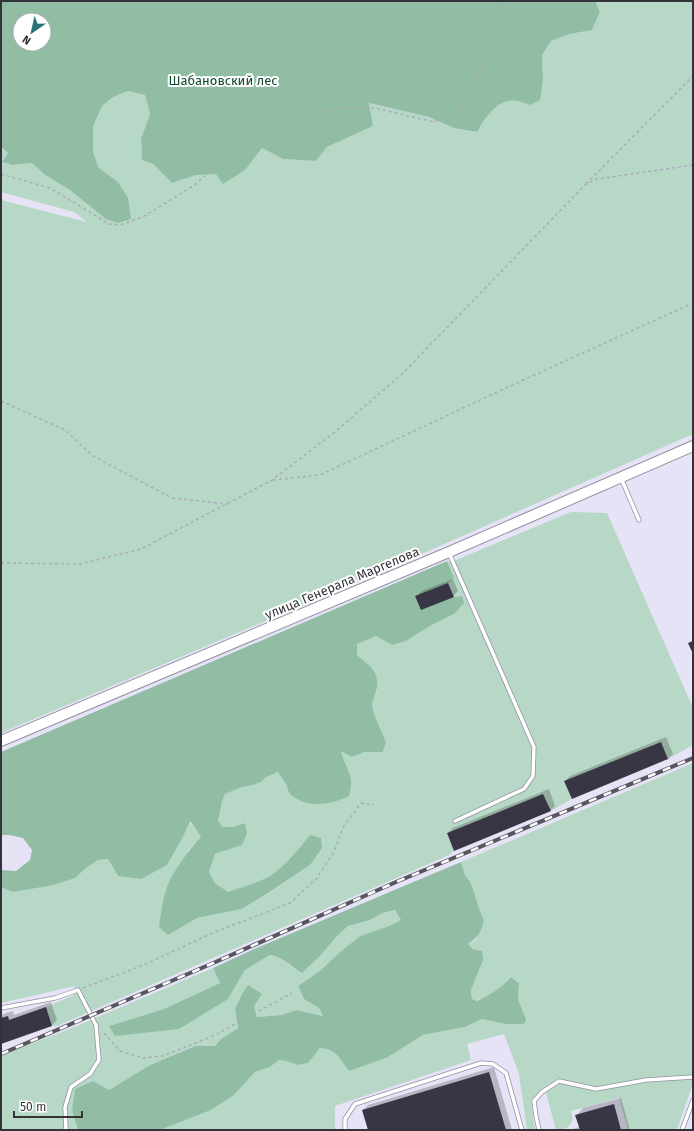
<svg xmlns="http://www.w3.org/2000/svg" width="694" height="1131" viewBox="0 0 694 1131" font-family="'Fira Sans',sans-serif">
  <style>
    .green { fill: #b7d8c6 }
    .forest { fill: #91bda5; fill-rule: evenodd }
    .shadow { fill: #0003 }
    .building { fill: #383544 }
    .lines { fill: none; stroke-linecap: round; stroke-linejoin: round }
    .lane-casing { stroke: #9390a2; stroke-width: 5 }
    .secondary-casing { stroke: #9390a2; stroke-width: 12 }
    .path { stroke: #acaab9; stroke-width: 1.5; stroke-dasharray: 3 3; stroke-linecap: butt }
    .lane { stroke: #fff; stroke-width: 3.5 }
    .secondary { stroke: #fff; stroke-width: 10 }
    .rail-casing { stroke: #57565f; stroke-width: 4 }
    .rail { stroke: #fff; stroke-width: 2.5; stroke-dasharray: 8; stroke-linecap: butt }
    .labels { text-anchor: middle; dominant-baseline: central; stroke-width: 4; stroke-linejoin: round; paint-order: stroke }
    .park-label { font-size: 13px; fill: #114830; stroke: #fff }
    .street-label { font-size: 13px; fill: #34333a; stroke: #fff }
  </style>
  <rect width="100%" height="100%" fill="#e6e3f6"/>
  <g class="green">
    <path d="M595,1H693V434L365,579L1,733V200L87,222L74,212L1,192V147L8,153L2,162L12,165L32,163L45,175L70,190L118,182L99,168L93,152V127L102,106L113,97L128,91L145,95L150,114L141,139L142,160L153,164L172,183L196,175L245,170L262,148L283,159L316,161L327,147L373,126L369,103L429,117L454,128L477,132C485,118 498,97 518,101C522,102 526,104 530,105L543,79L542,55L551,41L570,34L592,30L600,12Z"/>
    <path d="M571,512L607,513L693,708V745L668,759L661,742L565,781L572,799L551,811L543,794L447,833L454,851L449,855L57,1026H52L46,1007L74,995L75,986L1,1003V887L13,892L75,878L86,868L98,860L108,859L118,876L167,865L182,839L189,821L201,837L188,851L168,935L197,918L242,909L271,892L310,865V835C298,849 286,866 270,876C257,883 242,887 228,892L215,883L209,872L215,854L242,845L245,823L233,827H223L218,821L222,802L225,794L242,787L253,785L261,782L266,777L278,772L284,782L290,793L350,773L343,759L341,750L353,757L364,751L383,752L386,743C383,735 372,712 372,704C372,699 376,694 377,689C378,676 367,662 357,655L356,644L376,636L392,645L406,641L430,626L454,614L462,596L454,597L448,583L454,578L447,561L456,560Z"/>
    <path d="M693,763V1083L677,1130H628L619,1098L571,1111L573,1120L567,1128L556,1130L546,1093L531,1100L535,1130H527L519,1074L504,1034L467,1044L471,1060L335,1106V1130H160L211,1110L233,1096L255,1072L270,1067L279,1060L286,1061L298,1065L316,1052L320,1048H328L335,1051L388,1057L423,1035L465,1027L482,1019L506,1024L526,1019L518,999L519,983L511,977C499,989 492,994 476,1001L472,999L471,990L482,951L473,949L468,944L475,940L484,920L480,911L471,883L465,875L461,862Z"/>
    <polygon points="396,910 401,920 389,926 360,936 340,952 321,970 298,986 304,999 319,1008 324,1016 297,1010 281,1015 257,1017 254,1006 235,1009 238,1028 221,1039 215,1046 194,1046 150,1065 109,1090 72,1110 78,1130 69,1130 64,1124 64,1130 1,1130 1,1055 67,1030 213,968 220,983 164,1009 109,1026 228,999 245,970 270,955 282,958 293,968 302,973 320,956 337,936 348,926 370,920 383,913"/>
  </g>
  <g class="forest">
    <path d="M1,1H595L600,12L592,30L570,34L551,41L542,55L543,79L540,100L530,105C526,104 522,102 518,101C498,97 485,118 477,132L454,128L429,117L369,103L373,126L327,147L316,161L283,159L262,148L245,170L223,184L216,174L196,175L172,183L153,164L142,160L141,139L150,114L145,95L128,91L113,97L102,106L93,127V152L99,168L118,182L128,198L131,219L118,223L106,219L70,190L45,175L32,163L12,165L2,162L8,153L1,147ZM20,20H44V44H20Z"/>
    <path d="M447,561L454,578L448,583L416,596L454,597L462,596L464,603L454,614L430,626L406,641L392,645L376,636L357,644V655C369,665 379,671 377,688C376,693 373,699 372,704C372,712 383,734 386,742L383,752H364L352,757L341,751C346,771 355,773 349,796C331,805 306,809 290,794C288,791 287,786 285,783C283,779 280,776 278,772L266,777L261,782L253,785L242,787L225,794L222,802L218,821L223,827H233L245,823L247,833L242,845L215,854L209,872L215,883L228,892C242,887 257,883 270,876C286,866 298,849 310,835L321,838L322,848L310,865L270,892L242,909L197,918L168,935L159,927C161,913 163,896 169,882C177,866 189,850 201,837L190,821L182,839L167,865L141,879L118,876L108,859L98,860L86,868L75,878L53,885L13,892L1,887V870L16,871L30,860L32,850L23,838L9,835H1V752Z"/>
    <path d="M461,862L465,875L471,883L480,911L484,920C481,932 479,936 468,944L473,949L482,951L483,960L471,990L472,999L477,1001C490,995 501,988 511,977L519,983L518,999L526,1019L524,1024H506L482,1019L465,1027L423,1035L388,1057L349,1071C339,1058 337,1049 320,1048L308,1063L298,1065L286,1061L279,1060L270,1067L255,1072L233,1096L211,1110L160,1130H78L72,1110L75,1089L93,1081L109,1090L150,1065L195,1046H215L221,1039L238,1028L235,1009L241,996L248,985L262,994L254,1006L257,1017L281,1015L297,1010L323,1016L319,1008L304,999L298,986L321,970L340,952L360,936L389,926L401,920L395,910L383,913L370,920L348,926L337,936L320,956L302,973C288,965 286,958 270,955L245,970L228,999L179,1029L115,1036L109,1026L164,1009L220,983L213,968L259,947Z"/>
  </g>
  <g class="shadow">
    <polygon points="453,579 458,591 453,596 417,596 422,591"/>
    <polygon points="666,737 673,754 668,759 565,781 570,776"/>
    <polygon points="549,789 555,806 550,811 448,833 453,828"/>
    <polygon points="51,1002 57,1020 52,1025 1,1043 1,1015 13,1011 14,1015"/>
    <polygon points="494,1067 512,1130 369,1130 363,1110 368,1105"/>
    <polygon points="621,1098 630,1130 569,1130 580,1127 577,1115 583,1108"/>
  </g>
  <g class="building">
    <polygon points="448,583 454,597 421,610 415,596"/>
    <polygon points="693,641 693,654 688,643"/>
    <polygon points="661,742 668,759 572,799 564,781"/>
    <polygon points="543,794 551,811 454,851 447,833"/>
    <polygon points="46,1007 52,1026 1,1044 1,1018 8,1016 9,1020"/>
    <polygon points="489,1072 506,1130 368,1130 362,1110"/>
    <polygon points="614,1104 621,1130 580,1130 575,1115"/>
  </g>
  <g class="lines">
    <defs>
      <g id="lane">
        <polyline points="621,478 639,520"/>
        <polyline points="449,553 534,747 533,776 524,789 455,821"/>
        <polyline points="1,1008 55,998 78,990 96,1025 99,1060 90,1074 71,1087 65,1107 66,1130"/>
        <polyline points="345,1130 345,1119 355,1104 481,1063 493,1064 506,1073 522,1130"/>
        <polyline points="539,1130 536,1116 534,1101 542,1092 559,1081 596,1089 646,1080 693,1077"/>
        <polyline points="682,1130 693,1100"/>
      </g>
      <polyline id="secondary" points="1,741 449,552 693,446"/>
    </defs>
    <use href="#lane" class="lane-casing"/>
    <use href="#secondary" class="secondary-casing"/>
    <g class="path">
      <polyline points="1,174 50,188 109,224 120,225 143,217 193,186 228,157 287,126 338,107 375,108 434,122 459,111 475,90 496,7 504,1"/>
      <polyline points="586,184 693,76"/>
      <polyline points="1,401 65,430 93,456 172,498 228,504"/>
      <polyline points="273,480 320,475 508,387 693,303"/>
      <polyline points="1,563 80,564 141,549 272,480 335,432 403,373 585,185 597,179 693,165"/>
      <polyline points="83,988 141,966 215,932 290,903 316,879 334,852 343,827 361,803 374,805"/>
      <polyline points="104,1033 120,1051 143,1058 163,1056 213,1036 292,993"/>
    </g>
    <use href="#lane" class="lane"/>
    <use href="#secondary" class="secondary"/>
    <defs>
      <polyline id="rail" points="1,1054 211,964 396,882 693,758"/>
    </defs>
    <use href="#rail" class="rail-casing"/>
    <use href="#rail" class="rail"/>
  </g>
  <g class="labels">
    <g class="park-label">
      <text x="223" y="80">Шабановский лес</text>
    </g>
    <g class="street-label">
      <text transform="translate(342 583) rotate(-23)">улица Генерала Маргелова</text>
    </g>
  </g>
  <rect width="694" height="1131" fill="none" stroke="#34333a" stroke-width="4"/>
  <g transform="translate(32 32) rotate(214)"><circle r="19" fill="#ffffff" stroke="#aeadb0"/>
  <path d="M0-3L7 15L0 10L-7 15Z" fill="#287276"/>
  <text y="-6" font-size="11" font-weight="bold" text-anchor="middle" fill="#34333a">N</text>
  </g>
  <path d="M14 1111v6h68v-6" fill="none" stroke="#34333a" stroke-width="2"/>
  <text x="20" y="1111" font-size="12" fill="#34333a" stroke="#ffffff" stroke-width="3" paint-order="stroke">50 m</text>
</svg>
